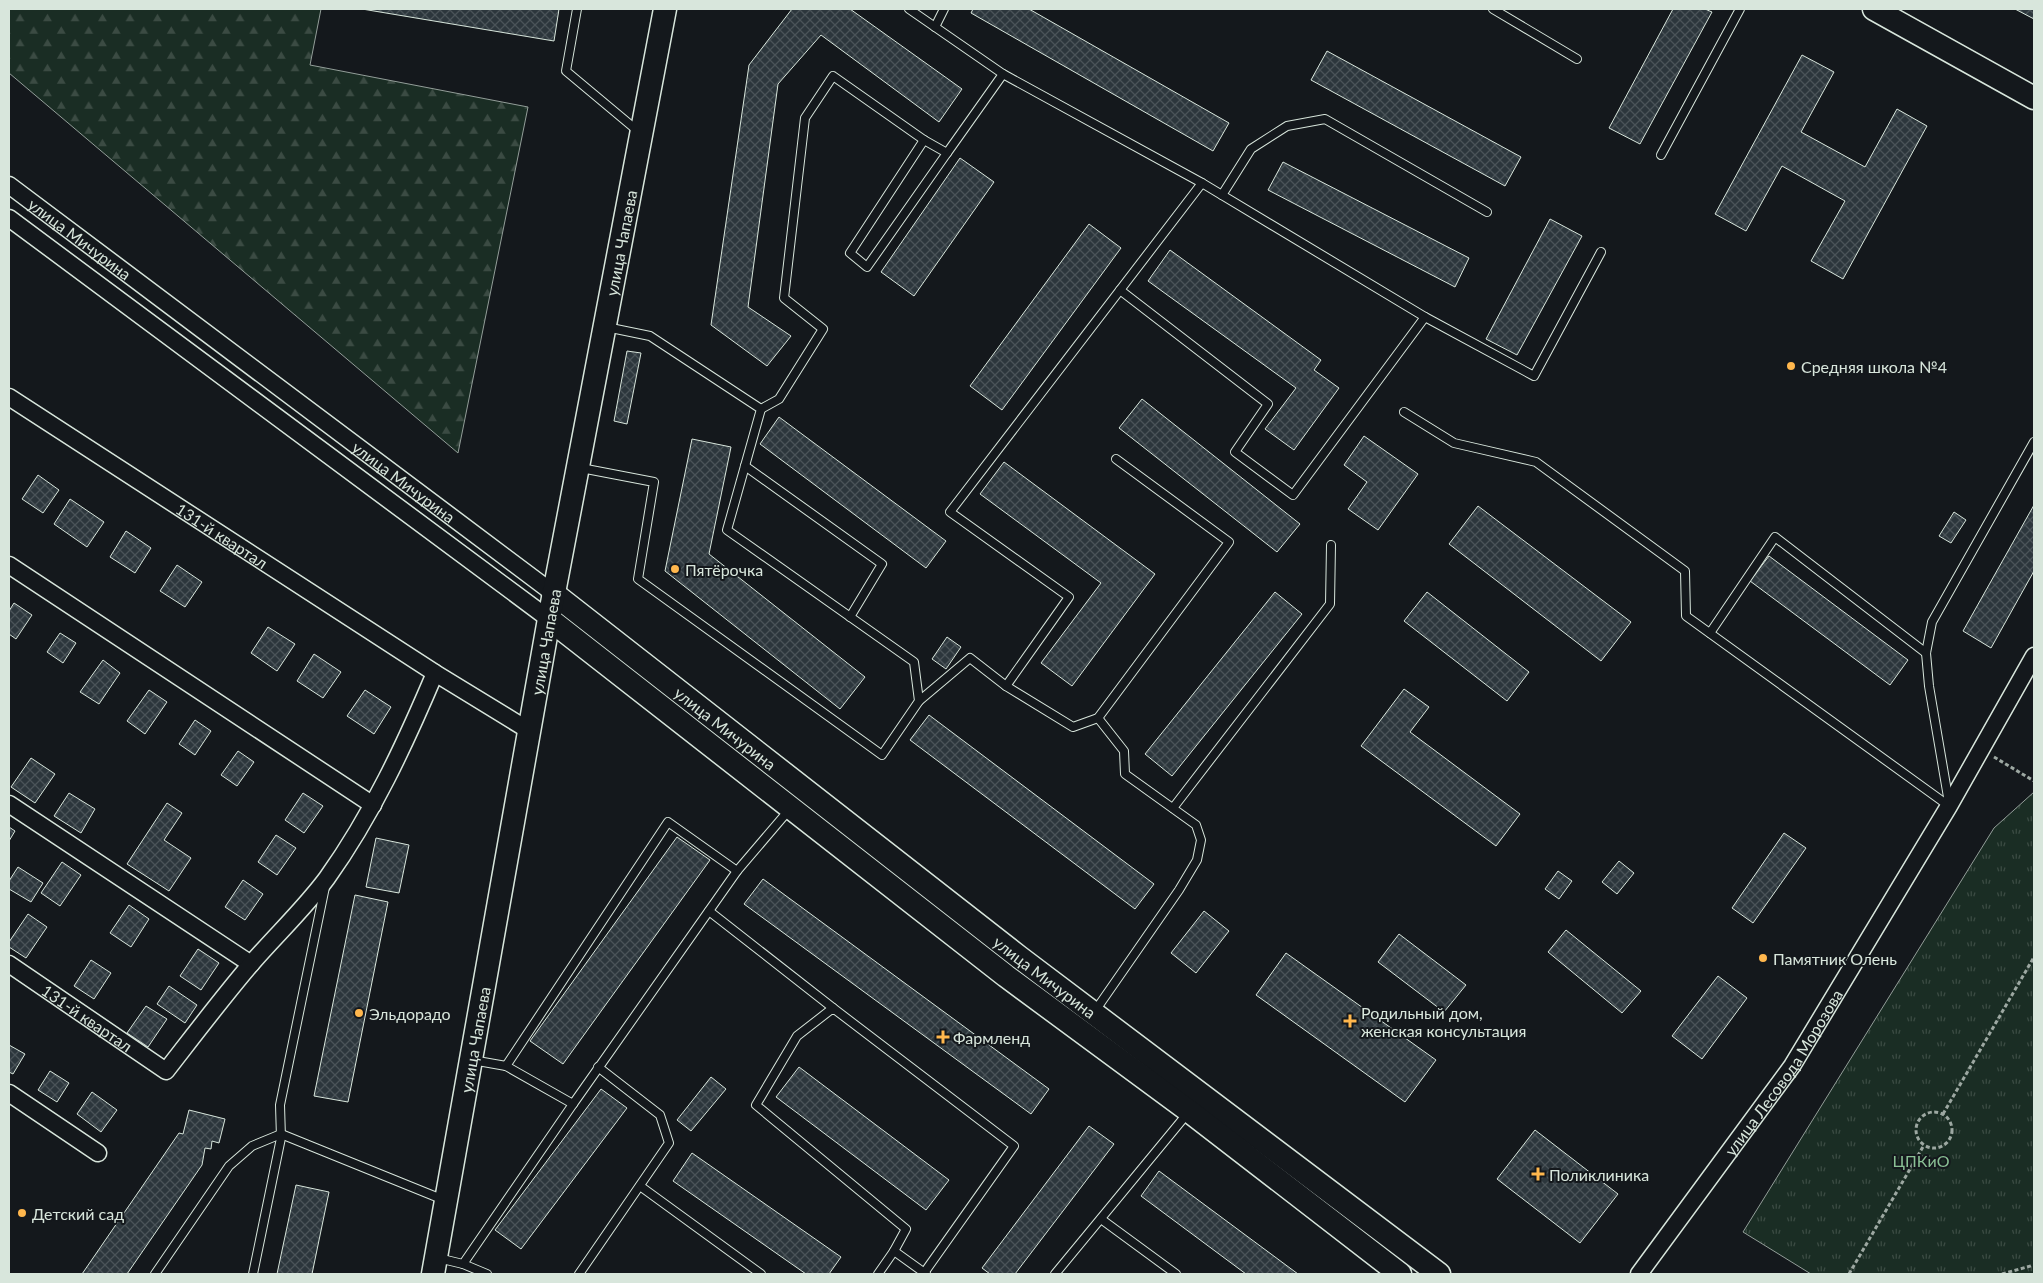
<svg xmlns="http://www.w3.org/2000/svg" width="2043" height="1283" viewBox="0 0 2043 1283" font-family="Lato,sans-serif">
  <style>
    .forest { fill: url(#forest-firs); stroke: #939e99 }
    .park { fill: url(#park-tufts); stroke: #939e99 }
    .building { fill: url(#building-cross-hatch); stroke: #d8e6dc }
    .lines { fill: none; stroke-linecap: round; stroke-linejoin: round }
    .lane-casing { stroke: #d8e6dc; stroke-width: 10 }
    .street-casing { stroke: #d8e6dc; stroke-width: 19 }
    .secondary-casing { stroke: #d8e6dc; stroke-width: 25 }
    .path { stroke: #9da8a2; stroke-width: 3; stroke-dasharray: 4 2.5; stroke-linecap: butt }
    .lane { stroke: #14181c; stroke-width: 8 }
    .street { stroke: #14181c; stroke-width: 16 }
    .secondary { stroke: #14181c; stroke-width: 22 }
    .poi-dot { fill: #ffb74d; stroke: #14181c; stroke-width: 2 }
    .labels { text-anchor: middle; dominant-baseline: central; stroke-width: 4; stroke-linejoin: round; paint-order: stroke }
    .street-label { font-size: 16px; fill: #d8e6dc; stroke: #14181c }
    .poi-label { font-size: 16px; fill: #d8e6dc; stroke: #14181c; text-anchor: start }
    .park-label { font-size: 16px; fill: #8ac095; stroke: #14181c }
  </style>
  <defs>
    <pattern id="forest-firs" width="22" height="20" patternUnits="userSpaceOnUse" patternTransform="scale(1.25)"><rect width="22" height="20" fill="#1a2d24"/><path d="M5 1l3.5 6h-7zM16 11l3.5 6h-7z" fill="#3b4b43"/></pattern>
    <pattern id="park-tufts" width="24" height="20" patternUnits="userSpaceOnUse" patternTransform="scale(1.25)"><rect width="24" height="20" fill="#1a2d24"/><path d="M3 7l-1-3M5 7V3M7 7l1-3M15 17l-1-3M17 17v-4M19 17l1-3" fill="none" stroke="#3b4b43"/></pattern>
    <pattern id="building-cross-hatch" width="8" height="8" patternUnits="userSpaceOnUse" patternTransform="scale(1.25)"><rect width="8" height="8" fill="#2c363c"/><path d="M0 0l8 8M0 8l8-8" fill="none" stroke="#4a5358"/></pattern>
  </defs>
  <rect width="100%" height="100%" fill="#14181c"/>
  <polygon class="forest" points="9,9 321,9 310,65 528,107 458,453 9,73"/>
  <polygon class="park" points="2034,792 2034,1274 1811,1274 1743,1232 1994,828"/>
  <g class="building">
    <polygon points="362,9 559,9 554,41"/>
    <polygon points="792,9 850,9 962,89 939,122 821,35 778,84 748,307 791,336 767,366 711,325 749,65"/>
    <polygon points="973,9 1029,9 1229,123 1213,151 971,13"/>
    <polygon points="1673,9 1705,9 1712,12 1640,144 1609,128"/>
    <polygon points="2015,9 2034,9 2034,19"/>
    <polygon points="1327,51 1521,157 1505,186 1311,80"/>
    <polygon points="1802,55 1834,72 1801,132 1865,167 1897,109 1927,126 1843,279 1811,261 1845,201 1782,166 1746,231 1715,214"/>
    <polygon points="960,158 994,182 914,296 881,272"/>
    <polygon points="1283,162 1469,258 1455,287 1268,190"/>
    <polygon points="1550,219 1582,236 1517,355 1486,339"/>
    <polygon points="1089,224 1121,248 1002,410 970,386"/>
    <polygon points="1170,250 1321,360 1314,370 1339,388 1294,450 1265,429 1296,388 1148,281"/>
    <polygon points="627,351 641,353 627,424 614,421"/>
    <polygon points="1142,399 1300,524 1277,552 1119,428"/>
    <polygon points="779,417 946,541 926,568 760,444"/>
    <polygon points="1364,436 1418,474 1378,530 1348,509 1367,482 1344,465"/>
    <polygon points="692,439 731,447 709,554 865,677 840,709 665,571"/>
    <polygon points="1004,462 1155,574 1072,686 1041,663 1101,583 980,494"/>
    <polygon points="38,475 59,490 43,513 22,499"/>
    <polygon points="70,499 104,522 87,547 54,524"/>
    <polygon points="2034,505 2034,571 1991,648 1963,631"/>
    <polygon points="1478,506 1631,622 1601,661 1449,544"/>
    <polygon points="1954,512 1966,520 1951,543 1939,536"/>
    <polygon points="126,531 151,548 135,573 110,557"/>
    <polygon points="1769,556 1908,660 1890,685 1750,581"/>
    <polygon points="177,565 202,582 185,607 160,591"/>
    <polygon points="1275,592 1302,614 1172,776 1145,754"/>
    <polygon points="1427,592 1529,672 1507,701 1404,621"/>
    <polygon points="14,603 32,615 16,639 9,634 9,611"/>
    <polygon points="268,627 295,644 277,671 251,653"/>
    <polygon points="60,633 76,643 63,663 47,652"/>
    <polygon points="947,637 961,647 946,669 932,659"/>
    <polygon points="314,654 341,672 323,698 297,681"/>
    <polygon points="103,660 120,673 99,704 80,692"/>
    <polygon points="1404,689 1429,707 1410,732 1520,814 1496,846 1361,746"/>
    <polygon points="149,690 167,702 145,734 127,721"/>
    <polygon points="365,690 391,707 374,734 347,716"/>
    <polygon points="929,715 1154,884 1135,909 910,740"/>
    <polygon points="195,720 211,731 195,755 179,744"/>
    <polygon points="238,751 254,762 237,786 221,775"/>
    <polygon points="31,758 55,774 35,803 11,787"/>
    <polygon points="69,793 95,809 81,833 54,816"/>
    <polygon points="303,793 323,806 304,833 285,820"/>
    <polygon points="167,803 182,813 164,840 191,858 169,891 127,864"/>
    <polygon points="9,827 15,831 9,841"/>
    <polygon points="1784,833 1806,848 1753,923 1732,908"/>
    <polygon points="276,835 296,848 277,875 258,862"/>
    <polygon points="677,837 710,860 563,1064 530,1041"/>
    <polygon points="376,838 409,845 399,893 366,887"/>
    <polygon points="1619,861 1634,873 1617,894 1602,882"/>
    <polygon points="62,862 81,875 60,906 41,893"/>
    <polygon points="18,867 43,883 31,902 9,889 9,881"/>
    <polygon points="1558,871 1572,881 1559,899 1545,889"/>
    <polygon points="763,879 1049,1089 1031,1114 744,904"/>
    <polygon points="243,880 263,894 245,920 225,907"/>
    <polygon points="355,895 388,902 348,1102 314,1096"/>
    <polygon points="129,905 149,919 131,947 110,933"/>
    <polygon points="1204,911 1229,931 1196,973 1171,953"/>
    <polygon points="28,914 47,927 26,958 9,947 9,942"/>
    <polygon points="1566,930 1641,991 1622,1013 1548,952"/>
    <polygon points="1399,934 1466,985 1444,1012 1378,962"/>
    <polygon points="198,949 219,963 201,990 180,976"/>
    <polygon points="1286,953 1436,1060 1405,1102 1256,995"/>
    <polygon points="91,960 111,973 94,999 74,986"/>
    <polygon points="1718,976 1747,998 1702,1059 1672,1036"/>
    <polygon points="169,986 197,1005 185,1023 157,1004"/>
    <polygon points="146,1006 167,1019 148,1047 127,1033"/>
    <polygon points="9,1045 25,1054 13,1074 9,1072"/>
    <polygon points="799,1067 949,1180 926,1210 776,1097"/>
    <polygon points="50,1071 69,1083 57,1102 38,1090"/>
    <polygon points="711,1077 726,1089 691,1131 677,1120"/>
    <polygon points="601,1089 627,1108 521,1249 495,1230"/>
    <polygon points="92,1092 117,1110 101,1132 77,1114"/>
    <polygon points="189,1110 225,1119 219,1143 212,1141 211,1149 205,1148 202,1165 127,1274 82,1274 179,1133 183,1134"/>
    <polygon points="1089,1126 1114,1144 1015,1274 990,1274 982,1268"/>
    <polygon points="1535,1130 1618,1194 1580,1243 1497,1179"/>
    <polygon points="692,1153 841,1257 829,1274 806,1274 673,1181"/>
    <polygon points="1159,1171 1298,1274 1246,1274 1141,1196"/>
    <polygon points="296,1185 329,1192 312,1274 277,1274"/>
  </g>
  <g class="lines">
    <defs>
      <g id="lane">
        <polyline points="577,9 566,71 639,132"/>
        <polyline points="1493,9 1577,59"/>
        <polyline points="935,27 944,9"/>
        <polyline points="924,140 850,253 867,267 947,153"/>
        <polyline points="1661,155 1740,9"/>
        <polyline points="1222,195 1251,149 1287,126 1325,119 1487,212"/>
        <polyline points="1120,290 1268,404 1235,452 1293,495 1425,317 1202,183"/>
        <polyline points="1425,317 1534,376 1601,252"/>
        <polyline points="761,409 779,399 823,329 784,298 805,118 833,76 924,140 947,153 1003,74 909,9"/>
        <polyline points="1404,412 1454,443 1536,462 1685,571 1686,616 1949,806"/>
        <polyline points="745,466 882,564 850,617"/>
        <polyline points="581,468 654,482 638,579 882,755 919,701 914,662 727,530 761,409 650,336 606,327"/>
        <polyline points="1710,633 1775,537 1926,653"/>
        <polyline points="1006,686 1073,727 1098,718 1229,542 1116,459"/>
        <polyline points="919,701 970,658 1006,686 1069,597 950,512 1202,183 1003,74"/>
        <polyline points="1949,803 1929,686 1926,653 1932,622 2034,442"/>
        <polyline points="1173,808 1330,604 1331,545"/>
        <polyline points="709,911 833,1008"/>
        <polyline points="1095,1011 1179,890 1197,860 1201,840 1196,825 1125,774 1124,751 1098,718"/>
        <polyline points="506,1066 668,822 737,871 789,810"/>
        <polyline points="573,1104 737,871"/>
        <polyline points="640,1186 761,1274"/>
        <polyline points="1101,1219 1176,1274"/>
        <polyline points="894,1251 906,1229 756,1105 797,1036 833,1008 1014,1146 924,1273"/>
        <polyline points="438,1258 463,1264 573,1104 506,1066 472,1060"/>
        <polyline points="463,1264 487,1274"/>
        <polyline points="155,1274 229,1166 252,1146 281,1134 444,1200"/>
        <polyline points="253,1274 281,1138 280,1105 325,887"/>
        <polyline points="579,1274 669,1143 660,1115 598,1067"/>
        <polyline points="878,1274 894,1251 926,1274"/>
        <polyline points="1055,1274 1187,1114"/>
      </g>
      <g id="street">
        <path id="s1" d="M9,185L553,593"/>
        <polyline points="9,218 549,619"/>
        <path id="s2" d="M9,397L435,673L528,730"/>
        <polyline points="9,565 373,805"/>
        <polyline points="9,804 251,964"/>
        <path id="s3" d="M9,964L166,1071C194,1035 222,998 251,964C276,935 304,909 327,878C372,815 405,744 435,673"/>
        <polyline points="9,1093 98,1153"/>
        <path id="s4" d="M1639,1274L1792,1066L1949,806L2034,656"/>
      </g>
      <g id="secondary">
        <polyline points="1874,9 2034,98"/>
        <path id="s5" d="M553,593L1019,957L1439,1274"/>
        <polyline points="549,619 1006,976 1189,1111 1400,1274"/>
        <path id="s6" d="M433,1274L549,619L665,9"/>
      </g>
    </defs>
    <use href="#lane" class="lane-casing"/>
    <use href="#street" class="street-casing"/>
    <use href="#secondary" class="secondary-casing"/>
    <g class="path">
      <polyline points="1994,757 2034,781"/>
      <circle cx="1934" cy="1130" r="18"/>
      <polyline points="1943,1114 2034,957"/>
      <polyline points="1849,1274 1924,1145"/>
      <polyline points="2002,1274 2034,1265"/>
    </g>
    <use href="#lane" class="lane"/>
    <use href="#street" class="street"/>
    <use href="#secondary" class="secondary"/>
  </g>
  <g class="poi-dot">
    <circle cx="1791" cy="366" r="5"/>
    <circle cx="675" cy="569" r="5"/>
    <circle cx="1763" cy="958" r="5"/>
    <circle cx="359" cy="1013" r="5"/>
    <path d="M1347.5 1013.5h5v5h5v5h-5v5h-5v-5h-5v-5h5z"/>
    <path d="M940.5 1029.5h5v5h5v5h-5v5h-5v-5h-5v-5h5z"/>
    <path d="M1535.5 1166.5h5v5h5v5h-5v5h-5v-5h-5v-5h5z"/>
    <circle cx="22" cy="1213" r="5"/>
  </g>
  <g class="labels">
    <g class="street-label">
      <text stroke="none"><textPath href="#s1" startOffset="89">улица Мичурина</textPath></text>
      <text stroke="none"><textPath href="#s6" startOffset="1048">улица Чапаева</textPath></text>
      <text stroke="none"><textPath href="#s1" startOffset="494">улица Мичурина</textPath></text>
      <text stroke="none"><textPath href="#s2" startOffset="254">131-й квартал</textPath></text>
      <text stroke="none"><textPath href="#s6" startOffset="642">улица Чапаева</textPath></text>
      <text stroke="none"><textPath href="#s5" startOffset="219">улица Мичурина</textPath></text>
      <text stroke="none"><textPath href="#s5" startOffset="624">улица Мичурина</textPath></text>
      <text stroke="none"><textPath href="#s3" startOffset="95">131-й квартал</textPath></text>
      <text stroke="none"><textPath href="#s6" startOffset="238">улица Чапаева</textPath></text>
      <text stroke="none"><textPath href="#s4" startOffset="248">улица Лесовода Морозова</textPath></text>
    </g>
    <g class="poi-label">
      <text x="1801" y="366">Средняя школа №4</text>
      <text x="685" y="569">Пятёрочка</text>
      <text x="1773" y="958">Памятник Олень</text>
      <text x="1361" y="1012">Родильный дом,<tspan x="1361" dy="18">женская консультация</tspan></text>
      <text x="369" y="1013">Эльдорадо</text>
      <text x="953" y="1037">Фармленд</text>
      <text x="1549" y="1174">Поликлиника</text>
      <text x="32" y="1213">Детский сад</text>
    </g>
    <g class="park-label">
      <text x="1921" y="1160">ЦПКиО</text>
    </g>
  </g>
  <rect width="2043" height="1283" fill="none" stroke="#d8e6dc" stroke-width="20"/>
</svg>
